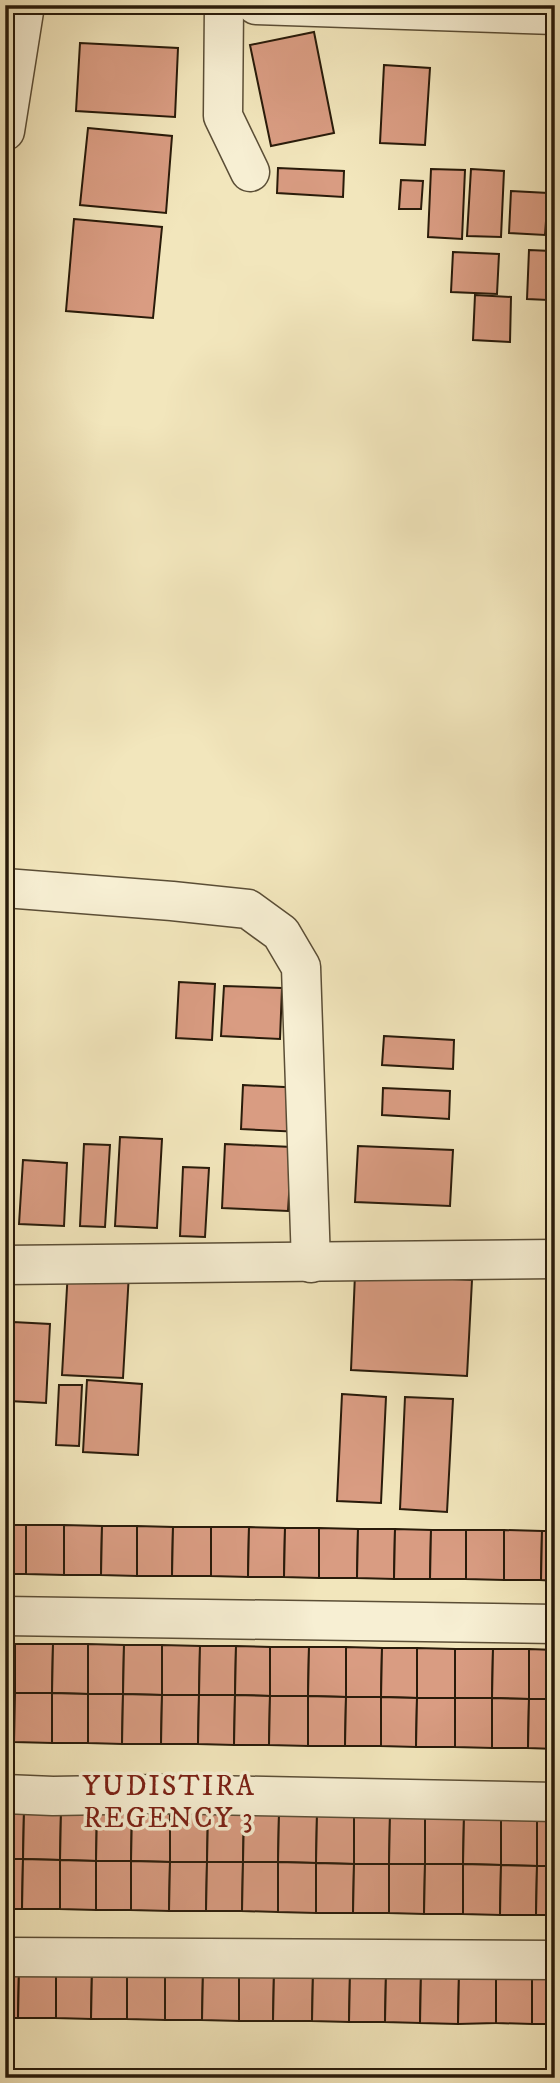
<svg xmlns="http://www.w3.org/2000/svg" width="560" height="2083" viewBox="0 0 560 2083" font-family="'IM FELL DW Pica',serif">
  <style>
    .building { fill: #d99c82; stroke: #291b0a; stroke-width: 2 }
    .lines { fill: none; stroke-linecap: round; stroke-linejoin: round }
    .minor-casing { stroke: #5b4e36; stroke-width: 41 }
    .minor { stroke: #f7efd3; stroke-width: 38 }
    .labels { text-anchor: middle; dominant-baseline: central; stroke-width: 7; stroke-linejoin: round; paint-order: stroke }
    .neighbourhood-label { font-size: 28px; letter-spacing: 2px; fill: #7a1f14; stroke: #f7efd3 }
  </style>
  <rect width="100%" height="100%" fill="#f2e6bc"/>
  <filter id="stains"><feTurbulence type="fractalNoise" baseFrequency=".00286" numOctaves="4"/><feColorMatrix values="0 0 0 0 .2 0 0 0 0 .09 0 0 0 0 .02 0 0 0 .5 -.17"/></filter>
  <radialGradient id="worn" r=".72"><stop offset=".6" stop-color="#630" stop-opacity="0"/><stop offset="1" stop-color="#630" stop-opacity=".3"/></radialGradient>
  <g class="building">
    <polygon points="314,32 334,133 271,146 250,45"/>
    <polygon points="80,43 178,48 175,117 76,111"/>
    <polygon points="384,65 430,68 425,145 380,143"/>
    <polygon points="88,128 172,136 166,213 80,205"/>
    <polygon points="278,168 344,171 343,197 277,193"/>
    <polygon points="431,169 465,170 462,239 428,237"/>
    <polygon points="471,169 504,171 501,237 467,236"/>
    <polygon points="401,180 423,181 421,209 399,209"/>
    <polygon points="511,191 548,193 545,235 509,233"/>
    <polygon points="74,219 162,227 153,318 66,311"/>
    <polygon points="529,250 551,251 548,300 527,299"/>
    <polygon points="453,252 499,254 497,294 451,292"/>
    <polygon points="475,295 511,297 510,342 473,340"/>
    <polygon points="179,982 215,984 212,1040 176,1038"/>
    <polygon points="224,986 282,988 280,1039 221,1036"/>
    <polygon points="384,1036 454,1040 453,1069 382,1065"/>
    <polygon points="243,1085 304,1088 301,1132 241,1129"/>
    <polygon points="383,1088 450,1091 449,1119 382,1115"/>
    <polygon points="120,1137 162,1139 157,1228 115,1226"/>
    <polygon points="84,1144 110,1145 105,1227 80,1226"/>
    <polygon points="225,1144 292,1147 288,1211 222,1208"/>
    <polygon points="358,1146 453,1150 450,1206 355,1202"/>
    <polygon points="23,1160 67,1163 64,1226 19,1224"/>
    <polygon points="183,1167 209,1168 205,1237 180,1236"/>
    <polygon points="68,1270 129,1273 123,1378 62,1375"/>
    <polygon points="355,1274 472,1280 467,1376 351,1370"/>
    <polygon points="13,1322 50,1324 46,1403 9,1401"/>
    <polygon points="87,1380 142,1384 138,1455 83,1452"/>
    <polygon points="59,1385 82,1385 79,1446 56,1445"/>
    <polygon points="342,1394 386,1397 381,1503 337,1501"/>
    <polygon points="405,1397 453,1399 447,1512 400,1509"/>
    <rect x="5" y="1525" width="21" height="49"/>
    <polygon points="26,1525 64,1525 64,1575 26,1574"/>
    <polygon points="64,1525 102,1526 101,1575 64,1575"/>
    <polygon points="102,1526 137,1526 137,1576 101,1575"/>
    <polygon points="137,1526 173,1527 172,1576 137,1576"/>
    <polygon points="173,1527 211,1527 211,1576 172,1576"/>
    <polygon points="211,1527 249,1527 248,1577 211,1576"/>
    <polygon points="249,1527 285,1528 284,1577 248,1577"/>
    <polygon points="285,1528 319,1528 319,1578 284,1577"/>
    <polygon points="319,1528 358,1529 357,1578 319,1578"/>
    <polygon points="358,1529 395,1529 394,1579 357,1578"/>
    <polygon points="395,1529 431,1530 430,1579 394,1579"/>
    <polygon points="431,1530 466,1530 466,1579 430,1579"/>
    <polygon points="466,1530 504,1530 504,1580 466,1579"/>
    <polygon points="504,1530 542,1531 541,1580 504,1580"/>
    <polygon points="542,1531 555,1531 555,1581 541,1580"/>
    <rect x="5" y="1644" width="10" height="49"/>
    <polygon points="15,1644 53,1644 52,1693 15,1693"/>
    <polygon points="53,1644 88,1644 88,1694 52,1693"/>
    <polygon points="88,1644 124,1645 123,1694 88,1694"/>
    <polygon points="124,1645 162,1645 162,1695 123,1694"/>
    <polygon points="162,1645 200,1646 199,1695 162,1695"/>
    <polygon points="200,1646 236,1646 235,1695 199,1695"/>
    <polygon points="236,1646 270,1647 270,1696 235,1695"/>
    <polygon points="270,1647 309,1647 308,1696 270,1696"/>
    <polygon points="309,1647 346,1647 346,1697 308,1696"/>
    <polygon points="346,1647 382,1648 381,1697 346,1697"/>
    <polygon points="382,1648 417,1648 417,1698 381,1697"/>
    <polygon points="417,1648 455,1649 455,1698 417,1698"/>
    <polygon points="455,1649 493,1649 492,1698 455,1698"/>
    <polygon points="493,1649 529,1649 529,1699 492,1698"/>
    <polygon points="529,1649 555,1650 555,1699 529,1699"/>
    <polygon points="5,1693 15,1693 14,1742 5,1742"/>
    <polygon points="15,1693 52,1693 52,1743 14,1742"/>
    <polygon points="52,1693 88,1694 88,1743 52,1743"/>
    <polygon points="88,1694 123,1694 122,1744 88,1743"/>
    <polygon points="123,1694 162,1695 161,1744 122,1744"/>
    <polygon points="162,1695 199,1695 198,1744 161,1744"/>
    <polygon points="199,1695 235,1695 234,1745 198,1744"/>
    <polygon points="235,1695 270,1696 269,1745 234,1745"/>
    <polygon points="270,1696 308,1696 308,1746 269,1745"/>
    <polygon points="308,1696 346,1697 345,1746 308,1746"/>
    <polygon points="346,1697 381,1697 381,1746 345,1746"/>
    <polygon points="381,1697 417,1698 416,1747 381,1746"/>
    <polygon points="417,1698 455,1698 455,1747 416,1747"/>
    <polygon points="455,1698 492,1698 492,1748 455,1747"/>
    <polygon points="492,1698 529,1699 528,1748 492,1748"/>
    <polygon points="529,1699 555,1699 555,1749 528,1748"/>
    <polygon points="5,1810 24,1811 23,1859 5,1859"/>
    <polygon points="24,1811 61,1811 60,1860 23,1859"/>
    <polygon points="61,1811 97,1811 96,1861 60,1860"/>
    <polygon points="97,1811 132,1811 131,1861 96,1861"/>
    <polygon points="132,1811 170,1812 170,1862 131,1861"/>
    <polygon points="170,1812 208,1813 207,1862 170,1862"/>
    <polygon points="208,1813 244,1813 243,1862 207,1862"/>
    <polygon points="244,1813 279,1814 278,1862 243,1862"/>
    <polygon points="279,1814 317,1814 316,1863 278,1862"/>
    <polygon points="317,1814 354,1814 354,1864 316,1863"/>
    <polygon points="354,1814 390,1815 389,1864 354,1864"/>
    <polygon points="390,1815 425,1815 425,1864 389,1864"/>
    <polygon points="425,1815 464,1816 463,1864 425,1864"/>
    <polygon points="464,1816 501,1816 501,1865 463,1864"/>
    <polygon points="501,1816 537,1816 537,1866 501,1865"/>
    <rect x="537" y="1816" width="18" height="50"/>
    <polygon points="5,1859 23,1859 22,1909 5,1909"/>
    <polygon points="23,1859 60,1860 60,1909 22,1909"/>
    <polygon points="60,1860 96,1861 96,1910 60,1909"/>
    <rect x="96" y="1861" width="35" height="49"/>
    <polygon points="131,1861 170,1862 169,1911 131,1910"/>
    <polygon points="170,1862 207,1862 206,1911 169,1911"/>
    <polygon points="207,1862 243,1862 242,1911 206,1911"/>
    <polygon points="243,1862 278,1862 278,1912 242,1911"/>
    <polygon points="278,1862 316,1863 316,1913 278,1912"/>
    <polygon points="316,1863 354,1864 353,1913 316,1913"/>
    <polygon points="354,1864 389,1864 389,1913 353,1913"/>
    <polygon points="389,1864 425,1864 424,1914 389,1913"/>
    <polygon points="425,1864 463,1864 463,1914 424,1914"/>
    <polygon points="463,1864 501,1865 500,1915 463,1914"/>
    <polygon points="501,1865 537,1866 536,1915 500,1915"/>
    <polygon points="537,1866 555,1866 555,1915 536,1915"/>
    <polygon points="5,1969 19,1969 18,2018 5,2018"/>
    <polygon points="19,1969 56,1970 56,2018 18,2018"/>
    <polygon points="56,1970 92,1970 91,2019 56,2018"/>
    <polygon points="92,1970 127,1971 127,2019 91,2019"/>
    <polygon points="165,1970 165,2020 127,2019 127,1971"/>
    <polygon points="165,1970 203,1971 202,2020 165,2020"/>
    <polygon points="203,1971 239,1972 239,2021 202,2020"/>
    <polygon points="239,1972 274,1972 273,2021 239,2021"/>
    <polygon points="274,1972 313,1973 312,2021 273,2021"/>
    <polygon points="313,1973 350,1973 349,2022 312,2021"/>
    <polygon points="350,1973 386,1973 385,2022 349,2022"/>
    <polygon points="386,1973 421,1973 420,2023 385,2022"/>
    <polygon points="421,1973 459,1974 458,2024 420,2023"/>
    <polygon points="459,1974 496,1975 496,2023 458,2024"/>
    <polygon points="496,1975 532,1975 532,2024 496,2023"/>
    <rect x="532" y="1975" width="23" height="49"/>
  </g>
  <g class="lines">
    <defs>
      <g id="minor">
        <polyline points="224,5 223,116 250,172"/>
        <polyline points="256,5 555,15"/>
        <polyline points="5,131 25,5"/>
        <polyline points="5,888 172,901 248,909 281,933 301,967 311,1263"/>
        <polyline points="5,1265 555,1259"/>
        <polyline points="5,1616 555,1624"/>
        <polyline points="5,1794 53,1796 162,1794 555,1802"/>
        <polyline points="5,1957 555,1960"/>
      </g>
    </defs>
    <use href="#minor" class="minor-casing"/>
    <use href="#minor" class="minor"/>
  </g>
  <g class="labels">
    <g class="neighbourhood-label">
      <text x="169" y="1786">YUDISTIRA<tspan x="169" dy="32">REGENCY 3</tspan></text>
    </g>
  </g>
  <rect width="560" height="2083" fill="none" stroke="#f2e6bc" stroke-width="28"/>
  <rect x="7" y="7" width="546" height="2069" fill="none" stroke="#291b0a" stroke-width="3.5"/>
  <rect x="14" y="14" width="532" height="2055" fill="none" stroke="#291b0a" stroke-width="2"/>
  <rect width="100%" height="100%" filter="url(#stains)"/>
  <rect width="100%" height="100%" fill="url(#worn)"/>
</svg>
